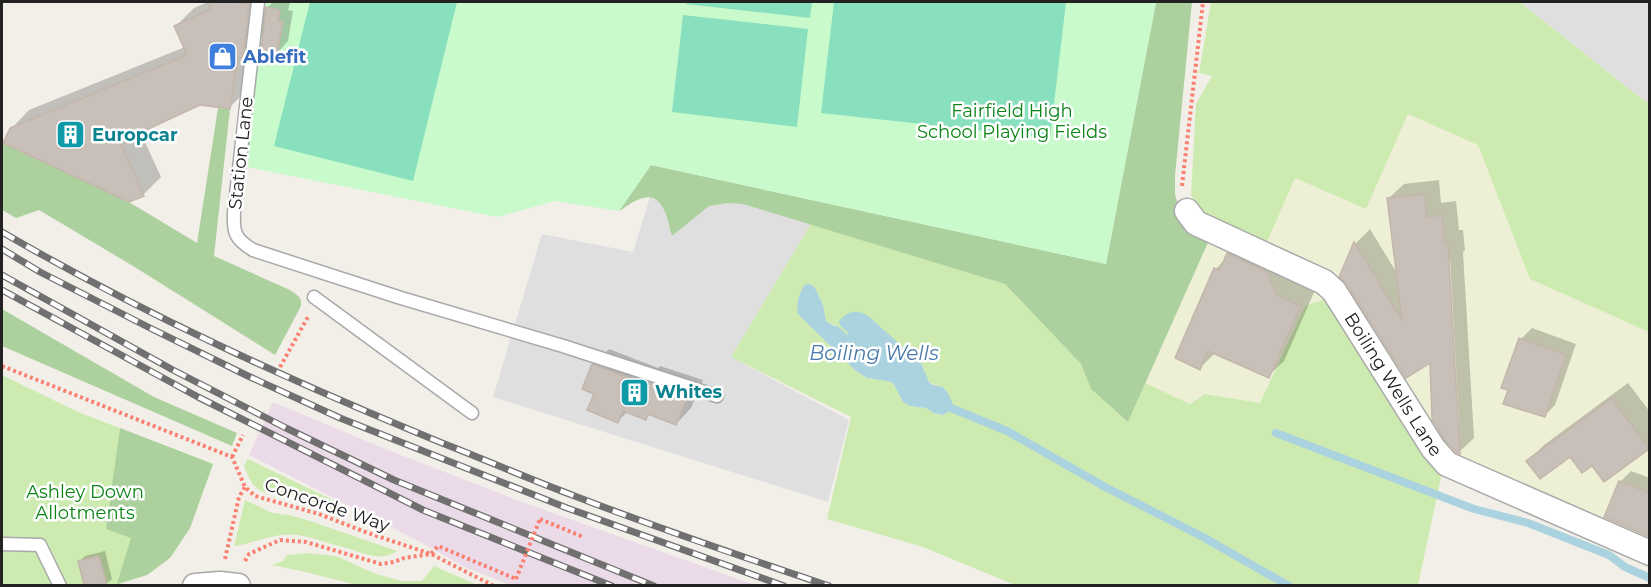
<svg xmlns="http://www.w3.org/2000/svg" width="1651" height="587" viewBox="0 0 1651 587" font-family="Montserrat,sans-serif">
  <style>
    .residential { fill: #e0dfdf }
    .industrial { fill: #ebdbe8 }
    .farmland { fill: #eef0d5 }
    .grass { fill: #cdebb0; fill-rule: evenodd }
    .forest { fill: #add19e }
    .park { fill: #c8facc }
    .pitch { fill: #88e0be }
    .water { fill: #aad3df }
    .shadow { fill: #0003; fill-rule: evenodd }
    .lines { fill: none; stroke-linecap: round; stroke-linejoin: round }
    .stream { stroke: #aad3df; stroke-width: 8 }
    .building { fill: #c7bfb8; stroke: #c4b6ab; stroke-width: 1.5 }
    .service-casing { stroke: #a9a9a9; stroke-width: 15 }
    .minor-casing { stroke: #a9a9a9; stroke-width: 27 }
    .path { stroke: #fa8072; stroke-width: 4; stroke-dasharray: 3 3; stroke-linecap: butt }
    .service { stroke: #fff; stroke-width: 12 }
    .minor { stroke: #fff; stroke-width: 24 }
    .rail-casing { stroke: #707070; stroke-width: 7 }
    .rail { stroke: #fff; stroke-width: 4.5; stroke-dasharray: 14; stroke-linecap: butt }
    .path-bridge { stroke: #fa8072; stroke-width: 4; stroke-dasharray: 3 3; stroke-linecap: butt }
    .labels { text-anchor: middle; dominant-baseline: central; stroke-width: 5; stroke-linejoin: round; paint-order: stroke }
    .shop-label { font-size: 18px; font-weight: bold; fill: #366cbe; stroke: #fff; text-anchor: start }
    .park-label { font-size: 18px; fill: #0c8416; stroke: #fff }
    .culture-label { font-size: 18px; font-weight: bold; fill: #0d838f; stroke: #fff; text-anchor: start }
    .street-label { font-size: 18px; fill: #222; stroke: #fff }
    .water-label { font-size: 20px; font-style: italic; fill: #4a7aab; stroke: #fff }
  </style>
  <rect width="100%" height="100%" fill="#f2efe9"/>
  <g class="residential">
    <polygon points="1520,2 1649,2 1649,103 1638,96"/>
    <polygon points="650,197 658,200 664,209 672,236 709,206 728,203 743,204 811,224 731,357 849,420 828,502 493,397 542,234 633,252"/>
  </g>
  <polygon class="industrial" points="273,402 383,448 522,502 755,585 510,585 462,566 426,545 249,455"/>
  <polygon class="farmland" points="1408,114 1478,145 1530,279 1649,332 1649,558 1443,468 1305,306 1260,403 1205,394 1190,404 1145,383 1218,221 1295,178 1366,209"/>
  <g class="grass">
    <polygon points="1211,2 1520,2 1638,96 1649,103 1649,332 1530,279 1478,145 1408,114 1366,209 1295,178 1267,242 1204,214 1198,207 1191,195 1196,104 1212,76 1199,73"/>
    <path d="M811,224L1005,284L1081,364L1091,389L1128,422L1145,383L1190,404L1205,394L1260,403L1305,306L1325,299L1443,468L1418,585H1015L923,547L827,519L851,417L731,357ZM804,285L815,288L823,305L826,321C831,325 836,324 839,328C842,331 844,333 847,336L848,333L917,360C930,369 920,382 939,386L948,412L944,415H940L934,413L926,408L910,406L903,402L893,383L887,381L867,378L855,370L798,314V299Z"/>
    <polygon points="2,375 78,412 213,464 190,528 170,558 147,575 115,585 2,585"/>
    <path d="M248,459L337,502L333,512C322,505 311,500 297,498C268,493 256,499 244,466Z"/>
    <path d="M245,500L272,513L289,515L310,521L397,551C379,564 358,550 339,546C327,543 315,538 303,536C279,530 257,543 234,546Z"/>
    <polygon points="307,553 336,556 376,574 402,581 422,581 434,566 477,585 357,585 301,571 272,565 283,561 287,555"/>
  </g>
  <g class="forest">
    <path d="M1156,2H1192L1175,176V194L1180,212L1210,238L1128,422L1091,389L1081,364L1005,284L743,204L728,203L709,206L672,236C667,220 664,190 640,199C633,201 626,207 619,211L651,165L1106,264Z"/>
    <path d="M218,108L230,109L214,256L290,290C297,295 304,298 300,308L275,355L133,266L39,210L16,218L2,210V141L129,202L197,243Z"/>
    <polygon points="2,309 154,397 237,433 232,446 2,346"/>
    <polygon points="120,428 213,464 190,528 170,558 147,575 117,584 131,538 106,529"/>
  </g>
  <polygon class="park" points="266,2 1156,2 1106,264 651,165 619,211 555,201 497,217 247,167 256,60"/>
  <g class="pitch">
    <polygon points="310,2 457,2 413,181 274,146"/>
    <polygon points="687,2 812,2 810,18 686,4"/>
    <polygon points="834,2 1066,2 1050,138 821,113"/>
    <polygon points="683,15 808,29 797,127 672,112"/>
  </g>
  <path class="water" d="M810,284L815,288L823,305L826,321L832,325L839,327L847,335L848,333L840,325L839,321C848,311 855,309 867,315L921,363L929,382L933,385L943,387L949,395L953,405L948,412L943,415L934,413L926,408L910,406L903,402L893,383L887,381L867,378L855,370L798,314C796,303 799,295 804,285Z"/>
  <g class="shadow">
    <polygon points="208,2 265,2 264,11 273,2 290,2 288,10 293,11 288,41 270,61 264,35 254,45 247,90 229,108 200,104 140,131 161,177 143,195 11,129 29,110 185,47 176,26 194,8"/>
    <path d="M1439,180L1441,203L1456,201L1459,230H1463L1465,250L1463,252L1474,438L1459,452L1431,361L1341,276L1356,243L1370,229L1398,275L1389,198L1404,184ZM1447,259H1450L1459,423L1456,420Z"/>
    <polygon points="1244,238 1315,290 1284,361 1268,376 1215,353 1200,368 1216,269"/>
    <polygon points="1532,328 1576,344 1555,405 1544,416 1510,389 1521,339"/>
    <polygon points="609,349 658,368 660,366 703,380 691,408 676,424 650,414 646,419 628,411 618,421 596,393 593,365"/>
    <polygon points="1628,383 1650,412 1650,446 1604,480 1592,464 1571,455 1528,461 1544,445"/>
    <polygon points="1631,471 1650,478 1650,536 1620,482"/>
    <polygon points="105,551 112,579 106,584 86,586 79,562 85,556"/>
  </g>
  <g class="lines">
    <g class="stream">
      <polyline points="951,408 1007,431 1105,487 1203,537 1289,586"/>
      <polyline points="1276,433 1474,509 1528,523 1609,555 1625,567 1650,578"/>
    </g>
  </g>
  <g class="building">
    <polygon points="208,2 237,2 249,4 243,58 238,57 230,109 200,105 120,142 144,196 129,202 3,143 10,128 187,55 174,26 212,9"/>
    <polygon points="266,7 280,10 278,21 283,21 277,54 272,53 270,63 260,61"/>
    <polygon points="1424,194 1427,217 1442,215 1445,244 1448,244 1460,454 1456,452 1444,439 1432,419 1430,363 1406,378 1346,283 1339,277 1354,242 1402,320 1387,198"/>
    <polygon points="1227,253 1267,272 1277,295 1301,306 1269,378 1208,351 1200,370 1175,358 1214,268 1220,270"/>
    <polygon points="1519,338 1566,355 1545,417 1503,404 1508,390 1501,388"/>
    <polygon points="592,364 642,383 643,381 688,395 676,425 648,414 646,420 623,411 618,423 587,410 594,394 582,389"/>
    <polygon points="1612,398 1649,449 1604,482 1592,466 1582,473 1570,457 1540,479 1526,461"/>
    <polygon points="1619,481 1650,493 1650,537 1604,517"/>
    <polygon points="99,556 107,585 84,585 78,561"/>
  </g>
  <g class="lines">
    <defs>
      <g id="service">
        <path d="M258,2L234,212C233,233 235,239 253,250L401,298L563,346L717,396"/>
        <polyline points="314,297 472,413"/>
        <polyline points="2,544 40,545 60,586"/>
      </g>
      <g id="minor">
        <path id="s1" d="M1187,211L1196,223L1324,282L1334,291L1433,448L1447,464L1650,553"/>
        <polyline points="195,586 220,584 238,586"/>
      </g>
    </defs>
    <use href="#service" class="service-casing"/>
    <use href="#minor" class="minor-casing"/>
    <g class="path">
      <polyline points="1182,186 1203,2"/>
      <polyline points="2,366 232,457 245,487 255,496 319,514 368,533 431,554 494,586"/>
      <polyline points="280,367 309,315"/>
      <polyline points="232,457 243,435"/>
      <polyline points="540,519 583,537"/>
      <polyline points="225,559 239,497 245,487"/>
      <polyline points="245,561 249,554 280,540 306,542 381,564 394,562 404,558 431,554 438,546 516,579"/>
    </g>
    <use href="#service" class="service"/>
    <use href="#minor" class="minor"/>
    <defs>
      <g id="rail">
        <path d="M2,232C143,314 291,381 442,443C486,460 529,479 572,495C657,528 743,557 829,586"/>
        <polyline points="2,249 40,272 150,328 248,376 340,418 567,508 784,586"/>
        <polyline points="2,275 173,370 286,428 394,480 654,586"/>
        <polyline points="2,290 198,397 423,510 612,586"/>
      </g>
    </defs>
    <use href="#rail" class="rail-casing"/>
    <use href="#rail" class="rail"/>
    <polyline class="path-bridge" points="516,579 540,519"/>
  </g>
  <defs>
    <symbol id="shop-square" viewBox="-11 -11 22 22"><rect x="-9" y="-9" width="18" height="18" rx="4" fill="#3f7fe0" stroke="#fff"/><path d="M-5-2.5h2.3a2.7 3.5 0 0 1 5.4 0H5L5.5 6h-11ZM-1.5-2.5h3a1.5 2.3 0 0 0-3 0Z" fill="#fff"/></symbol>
    <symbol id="building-square" viewBox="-11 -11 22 22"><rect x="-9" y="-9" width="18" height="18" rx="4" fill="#0f9aa8" stroke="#fff"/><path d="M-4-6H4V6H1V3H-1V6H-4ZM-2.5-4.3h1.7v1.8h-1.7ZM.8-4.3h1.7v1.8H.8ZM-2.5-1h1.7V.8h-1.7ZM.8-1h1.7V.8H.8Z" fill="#fff"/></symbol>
  </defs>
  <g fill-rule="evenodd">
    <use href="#shop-square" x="206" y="40" width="33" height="33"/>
    <use href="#building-square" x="54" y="118" width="33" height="33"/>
    <use href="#building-square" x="618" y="376" width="33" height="33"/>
  </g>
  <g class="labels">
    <g class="shop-label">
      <text x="243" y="57">Ablefit</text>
    </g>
    <g class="park-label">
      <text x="1012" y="111">Fairfield High<tspan x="1012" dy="21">School Playing Fields</tspan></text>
      <text x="85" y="492">Ashley Down<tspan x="85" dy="21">Allotments</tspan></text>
    </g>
    <g class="culture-label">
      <text x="92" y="135">Europcar</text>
      <text x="655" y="392">Whites</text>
    </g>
    <g class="street-label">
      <text transform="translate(241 153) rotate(-84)">Station Lane</text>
      <text stroke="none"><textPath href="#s1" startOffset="280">Boiling Wells Lane</textPath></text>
      <text transform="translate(327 505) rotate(19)">Concorde Way</text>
    </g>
    <g class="water-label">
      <text x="874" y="353">Boiling Wells</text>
    </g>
  </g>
  <rect width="1651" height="587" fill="none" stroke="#222222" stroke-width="6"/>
</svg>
